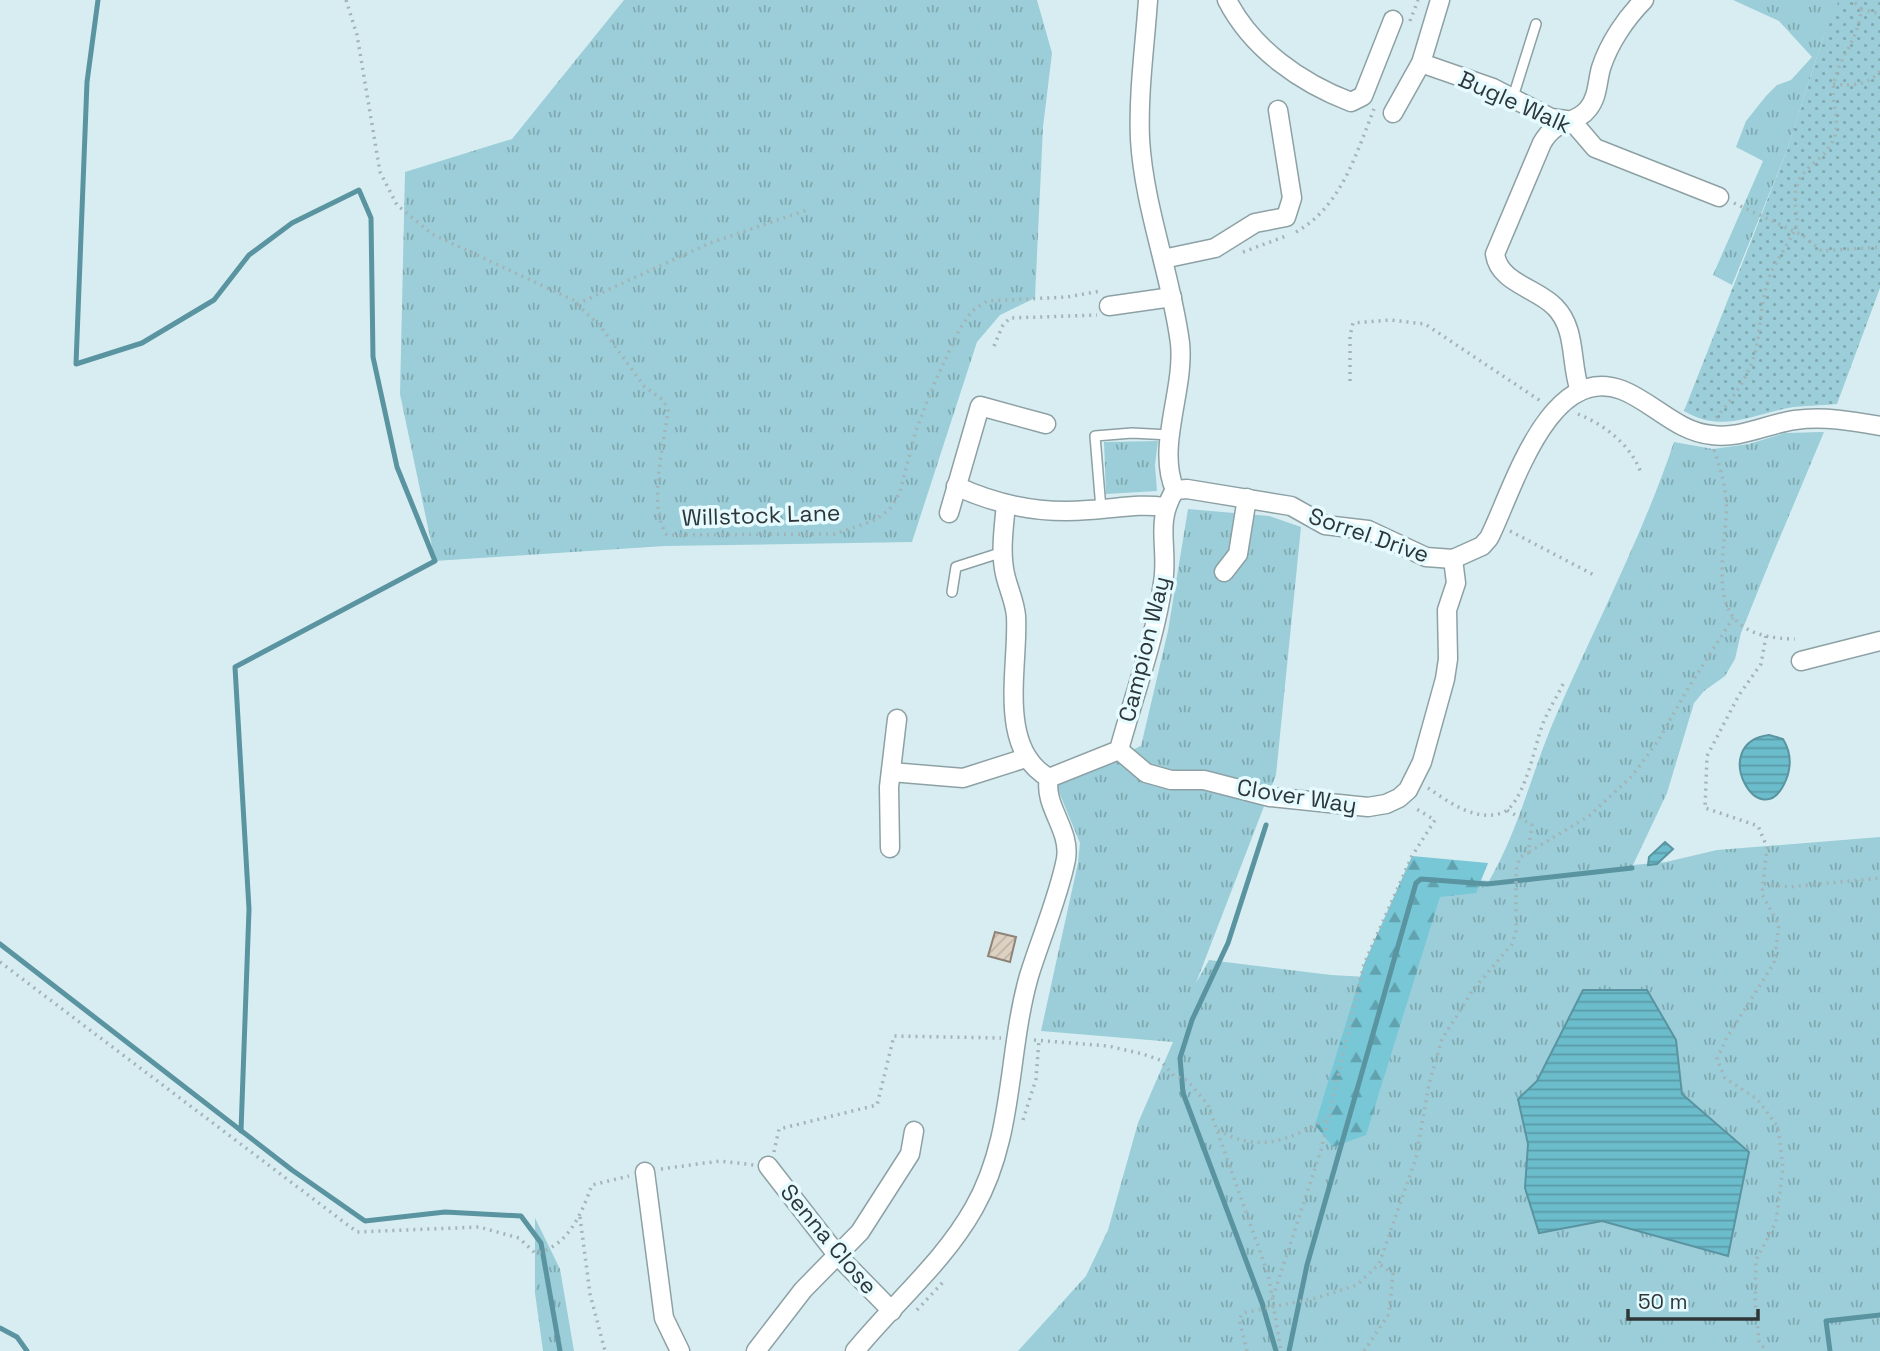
<svg xmlns="http://www.w3.org/2000/svg" width="1880" height="1351" viewBox="0 0 1880 1351" font-family="'Space Grotesk',sans-serif">
  <style>
    .grass { fill: url(#grass-tufts) }
    .forest { fill: url(#forest-firs) }
    .park { fill: url(#park-dots) }
    .water { fill: url(#water-rules); stroke: #5994a0; stroke-width: 2 }
    .lines { fill: none; stroke-linecap: round; stroke-linejoin: round }
    .stream { stroke: #5994a0; stroke-width: 5 }
    .building { fill: url(#building-hatch); stroke: #8e8376; stroke-width: 2 }
    .service-casing { stroke: #8da1a5; stroke-width: 12 }
    .minor-casing { stroke: #8da1a5; stroke-width: 21 }
    .path { stroke: #a3b4b8; stroke-width: 3.5; stroke-dasharray: 2 5; stroke-linecap: butt }
    .service { stroke: #fff; stroke-width: 9 }
    .minor { stroke: #fff; stroke-width: 18 }
    .labels { text-anchor: middle; dominant-baseline: central; stroke-width: 7; stroke-linejoin: round; paint-order: stroke }
    .street-label { font-size: 23px; fill: #2e3638; stroke: #e5fbff }
  </style>
  <defs>
    <pattern id="grass-tufts" width="24" height="20" patternUnits="userSpaceOnUse" patternTransform="scale(1.75)"><rect width="24" height="20" fill="#9bced8"/><path d="M3 7l-1-3M5 7V3M7 7l1-3M15 17l-1-3M17 17v-4M19 17l1-3" fill="none" stroke="#7fa8b0"/></pattern>
    <pattern id="forest-firs" width="22" height="20" patternUnits="userSpaceOnUse" patternTransform="scale(1.75)"><rect width="22" height="20" fill="#77c7d7"/><path d="M5 1l3.5 6h-7zM16 11l3.5 6h-7z" fill="#62a2af"/></pattern>
    <pattern id="park-dots" width="8" height="8" patternUnits="userSpaceOnUse" patternTransform="scale(1.75)"><rect width="8" height="8" fill="#9bced8"/><path d="M2 2h.1M6 6h.1" fill="none" stroke="#7fa8b0" stroke-width="1.8" stroke-linecap="round"/></pattern>
    <pattern id="water-rules" width="6" height="5" patternUnits="userSpaceOnUse" patternTransform="scale(1.75)"><rect width="6" height="5" fill="#6cbdcc"/><path d="M0 2.5h6" fill="none" stroke="#599aa7"/></pattern>
    <pattern id="building-hatch" width="6" height="6" patternUnits="userSpaceOnUse" patternTransform="scale(1.75)"><rect width="6" height="6" fill="#ddd1c2"/><path d="M-1 1l2-2M0 6l6-6M5 7l2-2" fill="none" stroke="#beb4a7"/></pattern>
  </defs>
  <rect width="100%" height="100%" fill="#d8edf2"/>
  <g class="grass">
    <polygon points="624,0 1037,0 1052,53 1043,127 1035,298 1000,315 977,342 912,542 665,546 435,561 400,394 405,172 512,139"/>
    <polygon points="1733,0 1842,0 1823,38 1787,150 1732,285 1713,275 1763,161 1736,147 1746,121 1766,96 1777,85 1791,80 1812,57 1779,21"/>
    <path d="M1824,432L1770,561L1741,633L1735,659L1725,676L1704,691L1694,703L1667,793L1633,865L1666,862L1717,850L1880,837V1351H1018L1086,1276L1108,1230L1138,1123L1173,1042L1041,1031L1078,863L1080,843L1056,785L1141,746L1168,631L1188,509L1269,516L1301,527L1276,775L1196,983L1209,960L1331,975L1385,978L1415,875L1489,881C1519,830 1532,771 1555,718C1595,626 1642,537 1674,442L1713,449L1749,444L1785,433Z"/>
    <polygon points="1158,441 1155,465 1157,491 1106,494 1104,442"/>
    <polygon points="535,1218 560,1269 574,1351 543,1351 535,1293"/>
  </g>
  <polygon class="forest" points="1412,856 1488,863 1476,893 1440,897 1366,1135 1333,1147 1315,1125 1364,964"/>
  <path class="park" d="M1839,0H1880V288L1837,404C1821,406 1804,405 1788,408C1749,416 1721,433 1684,411L1787,150L1823,38Z"/>
  <g class="water">
    <path d="M1769,735L1783,739C1791,752 1792,765 1786,780C1761,840 1706,743 1769,735Z"/>
    <polygon points="1665,842 1673,849 1657,864 1648,865 1649,857"/>
    <polygon points="1583,990 1647,990 1676,1040 1682,1094 1749,1152 1728,1256 1602,1221 1539,1233 1525,1188 1528,1144 1518,1099 1537,1081"/>
  </g>
  <g class="lines">
    <g class="stream">
      <polyline points="98,0 87,82 76,364 142,343 214,300 249,255 292,223 359,190 371,218 373,357 397,467 435,561 235,667 249,909 241,1131"/>
      <polyline points="1266,825 1228,943 1192,1020 1180,1058 1183,1093 1262,1303 1276,1351"/>
      <polyline points="0,944 292,1170 365,1221 445,1212 521,1216 541,1243 560,1351"/>
      <polyline points="0,1328 17,1337 27,1351"/>
      <polyline points="1289,1351 1307,1265 1416,883 1421,879 1487,884 1632,868"/>
      <polyline points="1830,1351 1826,1321 1880,1315"/>
    </g>
  </g>
  <polygon class="building" points="995,932 1016,937 1010,962 988,956"/>
  <g class="lines">
    <defs>
      <g id="service">
        <polyline points="1513,97 1536,24"/>
        <polyline points="1101,509 1095,436 1132,433 1170,435"/>
        <polyline points="952,592 956,567 1003,552"/>
      </g>
      <g id="minor">
        <path d="M1227,0C1252,49 1301,83 1351,102L1363,96L1393,20"/>
        <polyline points="1421,63 1493,88 1551,118 1566,120 1577,127 1595,148 1719,197"/>
        <polyline points="1393,113 1421,63 1440,0"/>
        <polyline points="1163,259 1215,248 1255,223 1286,217 1292,198 1278,110"/>
        <polyline points="1109,306 1172,297"/>
        <path d="M1580,391C1570,364 1577,329 1555,307C1537,288 1499,283 1495,254L1542,143C1557,117 1576,125 1588,109C1598,97 1597,82 1601,68C1609,43 1626,18 1644,0"/>
        <path d="M956,486C997,505 1043,514 1088,510C1114,509 1139,503 1164,507"/>
        <path d="M1175,490L1187,489L1291,506L1325,525L1368,530L1426,557L1453,559L1482,546L1489,538C1512,493 1548,362 1622,390C1653,402 1677,432 1712,435C1740,439 1767,424 1795,420C1824,416 1852,421 1880,426"/>
        <path d="M1006,504C1004,526 1000,552 1005,574C1008,588 1015,602 1016,616C1019,666 996,748 1049,778"/>
        <polyline points="949,513 980,406 1046,424"/>
        <polyline points="1224,572 1238,554 1247,498"/>
        <polyline points="1801,661 1880,641"/>
        <polyline points="1119,750 1146,773 1171,780 1204,780 1270,797 1368,807 1386,804 1399,798 1408,790 1422,762 1445,679 1448,659 1447,610 1456,583 1453,559"/>
        <polyline points="891,772 963,778 1026,758"/>
        <polyline points="890,848 889,787 897,719"/>
        <polyline points="768,1166 838,1256 892,1311"/>
        <polyline points="645,1172 664,1318 680,1351"/>
        <polyline points="756,1351 803,1290 860,1232 910,1154 914,1131"/>
        <path d="M855,1351C895,1302 943,1263 974,1208C1015,1136 1007,1053 1029,976C1040,940 1059,896 1066,859C1071,829 1043,806 1049,778L1119,750C1134,695 1155,639 1163,583C1169,547 1154,523 1175,490C1156,447 1185,390 1180,343C1171,274 1144,208 1140,139C1138,93 1145,45 1148,0"/>
      </g>
    </defs>
    <use href="#service" class="service-casing"/>
    <use href="#minor" class="minor-casing"/>
    <g class="path">
      <path d="M346,0L357,35L380,172L397,205L432,234L573,300L601,327L644,386L664,401L668,411C664,445 647,507 667,535L835,534L875,520L890,509L900,492L916,430L934,384L960,328L972,311L987,301L1067,297L1101,291"/>
      <polyline points="1861,9 1880,14"/>
      <polyline points="1410,21 1418,0"/>
      <path d="M1833,84C1852,86 1867,86 1880,71"/>
      <polyline points="1734,203 1802,235 1822,251 1880,247"/>
      <path d="M1296,232C1341,207 1356,154 1374,109"/>
      <polyline points="1243,252 1289,235"/>
      <polyline points="577,304 710,243 807,210"/>
      <polyline points="994,346 1003,325 1010,318 1097,315"/>
      <polyline points="1350,381 1350,336 1353,323 1390,320 1425,324 1542,402"/>
      <path d="M1578,414C1605,425 1631,445 1641,473"/>
      <path d="M1716,418C1733,398 1750,375 1756,349C1761,324 1761,299 1770,275C1775,262 1796,233 1797,223C1798,209 1792,203 1797,186C1802,167 1825,159 1833,141C1842,122 1830,103 1834,83C1839,56 1860,38 1861,9L1852,0"/>
      <path d="M1714,450C1722,472 1728,495 1726,519C1721,581 1707,638 1795,639"/>
      <polyline points="1510,531 1596,576"/>
      <polyline points="1766,636 1761,664 1739,695 1707,756 1705,808 1758,826 1767,847 1762,894 1779,925 1774,963 1726,1039 1717,1059 1725,1078 1757,1099 1778,1127 1783,1168 1776,1222 1756,1260 1755,1301 1759,1341 1766,1351"/>
      <path d="M1428,788C1449,802 1475,822 1502,813C1524,805 1535,745 1542,726C1548,710 1557,697 1564,682"/>
      <polyline points="1529,852 1589,816 1632,776 1658,741 1687,690 1733,618"/>
      <polyline points="1764,884 1789,887 1880,878"/>
      <path d="M0,962L357,1232L479,1227L519,1238L535,1253C568,1248 582,1212 592,1185L629,1176"/>
      <polyline points="1034,1040 1108,1046 1143,1054 1160,1060 1174,1076 1187,1080 1208,1105 1268,1274 1281,1351"/>
      <polyline points="1023,1120 1036,1079 1039,1040"/>
      <path d="M1218,1130C1261,1154 1288,1140 1328,1118"/>
      <polyline points="774,1152 779,1129 877,1105 894,1036 1001,1038"/>
      <polyline points="661,1169 720,1161 754,1165"/>
      <polyline points="580,1217 590,1294 605,1351"/>
      <polyline points="1273,1297 1321,1150 1364,964 1412,856 1435,820 1413,807"/>
      <polyline points="917,1310 945,1280"/>
      <polyline points="1247,1351 1239,1319 1243,1313 1316,1298 1357,1285 1379,1264 1416,1158 1429,1084 1442,1039 1473,990 1512,944 1516,931 1516,870 1520,857 1528,853 1532,825 1507,810"/>
      <polyline points="1364,1351 1389,1314 1393,1274 1379,1264"/>
    </g>
    <use href="#service" class="service"/>
    <use href="#minor" class="minor"/>
  </g>
  <g class="labels">
    <g class="street-label">
      <text transform="translate(1515 102) rotate(24)">Bugle Walk</text>
      <text transform="translate(761 515) rotate(-2)">Willstock Lane</text>
      <text transform="translate(1369 535) rotate(19)">Sorrel Drive</text>
      <text transform="translate(1144 649) rotate(-76)">Campion Way</text>
      <text transform="translate(1297 796) rotate(9)">Clover Way</text>
      <text transform="translate(829 1239) rotate(50)">Senna Close</text>
    </g>
  </g>
  <path d="M1628 1309v10h130v-10" fill="none" stroke="#2e3638" stroke-width="3.5"/>
  <text x="1638" y="1309" font-size="21" fill="#2e3638" stroke="#e5fbff" stroke-width="5" paint-order="stroke">50 m</text>
</svg>
